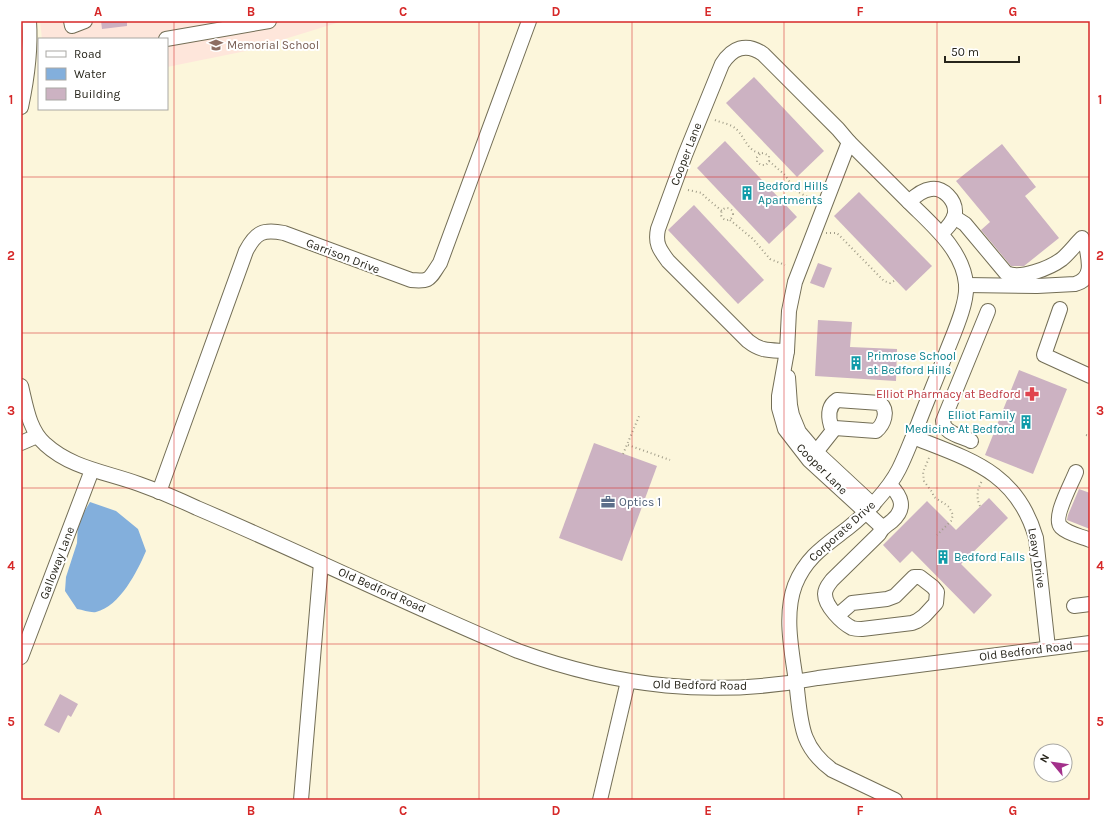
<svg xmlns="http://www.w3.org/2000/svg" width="1111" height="821" viewBox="0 0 1111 821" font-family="Karla,sans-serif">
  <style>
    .education { fill: #fee6db }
    .water { fill: #83afdc }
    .building { fill: #ccb2c2 }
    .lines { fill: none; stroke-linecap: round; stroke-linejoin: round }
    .minor-casing { stroke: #736e56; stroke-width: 16 }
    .path { stroke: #a29e8a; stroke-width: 2; stroke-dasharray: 1 3; stroke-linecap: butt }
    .minor { stroke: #fff; stroke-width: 14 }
    .grid { fill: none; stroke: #d62828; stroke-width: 1; stroke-opacity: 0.55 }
    .labels { text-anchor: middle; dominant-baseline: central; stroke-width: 4; stroke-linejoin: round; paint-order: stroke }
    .education-label { font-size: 12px; fill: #785e54; stroke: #fff; text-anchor: start }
    .street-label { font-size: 12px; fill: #27251b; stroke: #fff }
    .culture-label { font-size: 12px; fill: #0d838f; stroke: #fff; text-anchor: start }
    .health-label { font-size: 12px; fill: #be3a42; stroke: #fff; text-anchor: end }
    .service-label { font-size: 12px; fill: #4e5e75; stroke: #fff; text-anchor: start }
    .neatline { fill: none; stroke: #d62828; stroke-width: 1.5 }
    .grid-label { font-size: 13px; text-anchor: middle; font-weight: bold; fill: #d62828 }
  </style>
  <rect width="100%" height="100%" fill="#fcf6db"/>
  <polygon class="education" points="40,21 343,21 246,51 167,67 167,39 42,39"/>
  <path class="water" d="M90,502L116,511L138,529L146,551C137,572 120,606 96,612C91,613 83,610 77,609L65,591L66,577L77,543L78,522Z"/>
  <g class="building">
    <polygon points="101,21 127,21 127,26 102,29"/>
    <polygon points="754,77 824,151 797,177 726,103"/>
    <polygon points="725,141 797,217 769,244 697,168"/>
    <polygon points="1002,144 1036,187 1025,196 1059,238 1024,266 1011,266 981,230 990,222 956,181"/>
    <polygon points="859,192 932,266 906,291 834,216"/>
    <polygon points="694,205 764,280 738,304 668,230"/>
    <polygon points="818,263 832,268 824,288 810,283"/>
    <polygon points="818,320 852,322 850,347 897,349 896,381 815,376"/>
    <polygon points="1019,370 1067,389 1033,474 985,455"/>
    <polygon points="594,443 657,466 622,561 559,538"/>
    <polygon points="1079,489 1090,493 1090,529 1067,520 1068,515"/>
    <polygon points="989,498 1008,518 961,564 992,595 974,614 912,551 900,563 883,545 927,501 956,530"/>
    <polygon points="60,694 78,704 71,717 68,715 59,733 44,725"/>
  </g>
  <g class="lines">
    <defs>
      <g id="minor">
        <polyline points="71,21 72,26 85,21"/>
        <polyline points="166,39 269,21"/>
        <path d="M21,107C27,79 31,49 29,21"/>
        <path d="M954,217L965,224L1006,273C1020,280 1050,268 1062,259C1069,253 1075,245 1082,238"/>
        <path d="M966,285L1037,286L1075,284C1094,279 1089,260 1086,245"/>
        <polyline points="1060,309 1044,355 1090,376"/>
        <path d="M787,351C770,350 762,352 748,341L668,261C659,249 655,243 658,229L685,155L722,64C732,48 746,42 763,54L838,129L849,142"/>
        <polyline points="788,377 790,405 792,415 799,432 816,452 873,505"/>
        <path d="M21,386C26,406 29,430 45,444C71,468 106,472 139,484C159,491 178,499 197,508C305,554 410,606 518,651C617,687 714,698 818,678L1090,643"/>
        <path d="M837,400L880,403C889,411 884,424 876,431L835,428L831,426C828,416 828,406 837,400Z"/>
        <path d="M913,437C971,460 1017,472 1036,538L1048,648"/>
        <path d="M971,441C961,436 943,433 943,421L988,311"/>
        <polyline points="21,443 37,436"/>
        <polyline points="816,452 835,428"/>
        <path d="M1076,472C1072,483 1052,518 1061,527C1068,534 1081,536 1090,540"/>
        <path d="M159,492L246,251C256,232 263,229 284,233L411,280C431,282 429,279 440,263L529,21"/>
        <polyline points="882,527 809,460 785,429 779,408 779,396 787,351 789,311 795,282 849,142 909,202"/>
        <polyline points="1074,606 1090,604"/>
        <path d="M837,616L852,603L887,599L895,596L914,577H920L933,587L937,592L936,603L924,616L917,621L912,623L862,629C858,629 855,629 852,628C842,623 825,606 825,594C825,588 829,584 832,580L879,534C882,527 886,526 892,521C907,508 901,496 890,485"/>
        <polyline points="21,657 92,470"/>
        <polyline points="301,800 321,563"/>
        <polyline points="600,800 628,681"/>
        <path d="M895,800L832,770C801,747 801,724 797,689C793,656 783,617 795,585C806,557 826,545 848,528C858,520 868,511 876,501C885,491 893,481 899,469C906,455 911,441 917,427C926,403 936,380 945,356C952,337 968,304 966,284C963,250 932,225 909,202C915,196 922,190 931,189C943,187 956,200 955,213C954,221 947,228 941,234"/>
      </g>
    </defs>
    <use href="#minor" class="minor-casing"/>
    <g class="path">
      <path d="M715,120C722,123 731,124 736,129C745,136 748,155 764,153L769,156V161L766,165H761L757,162V157L761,153"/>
      <polyline points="769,161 785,175 795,190 811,199"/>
      <polyline points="688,190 702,193 704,196 722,211"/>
      <circle cx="727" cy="214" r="6"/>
      <polyline points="730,220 753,239 770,259 785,265"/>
      <polyline points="826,233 837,233 884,281 890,283 896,280"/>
      <polyline points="1086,435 1090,436"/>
      <polyline points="628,445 670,460"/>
      <polyline points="623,454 640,414"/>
      <polyline points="929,458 923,472 924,481 932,492 934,497 945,504 949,507 953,515 951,521 937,535"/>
      <path d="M980,506C976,498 977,489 982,481"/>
    </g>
    <use href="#minor" class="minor"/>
  </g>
  <path class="grid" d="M174,21V800M327,21V800M479,21V800M632,21V800M784,21V800M937,21V800M21,177H1090M21,333H1090M21,488H1090M21,644H1090"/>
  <defs>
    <symbol id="school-bare" viewBox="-9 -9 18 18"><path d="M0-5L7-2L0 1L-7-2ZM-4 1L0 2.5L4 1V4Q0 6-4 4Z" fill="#8d6e63" stroke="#fff" stroke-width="2.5" paint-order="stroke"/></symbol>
    <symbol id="building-bare" viewBox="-9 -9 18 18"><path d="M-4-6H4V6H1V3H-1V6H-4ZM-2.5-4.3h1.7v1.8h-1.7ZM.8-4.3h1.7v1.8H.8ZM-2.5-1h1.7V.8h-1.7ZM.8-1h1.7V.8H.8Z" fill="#0f9aa8" stroke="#fff" stroke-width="2.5" paint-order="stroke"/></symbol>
    <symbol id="pharmacy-bare" viewBox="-9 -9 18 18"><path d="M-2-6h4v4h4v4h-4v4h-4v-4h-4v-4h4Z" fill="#e0444e" stroke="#fff" stroke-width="2.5" paint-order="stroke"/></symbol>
    <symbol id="office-bare" viewBox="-9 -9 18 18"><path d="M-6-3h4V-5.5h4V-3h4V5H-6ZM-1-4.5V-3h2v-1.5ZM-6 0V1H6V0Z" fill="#5c6f8a" stroke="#fff" stroke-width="2.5" paint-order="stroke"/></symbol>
  </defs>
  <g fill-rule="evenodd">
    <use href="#school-bare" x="206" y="35" width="20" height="20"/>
    <use href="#building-bare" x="737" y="183" width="20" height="20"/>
    <use href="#building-bare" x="846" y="353" width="20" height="20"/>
    <use href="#pharmacy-bare" x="1022" y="384" width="20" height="20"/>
    <use href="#building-bare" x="1016" y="412" width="20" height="20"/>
    <use href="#office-bare" x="598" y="492" width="20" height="20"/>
    <use href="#building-bare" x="933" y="547" width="20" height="20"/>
  </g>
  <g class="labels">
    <g class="education-label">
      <text x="227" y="45">Memorial School</text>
    </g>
    <g class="street-label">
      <text transform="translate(686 154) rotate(-69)">Cooper Lane</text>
      <text transform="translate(343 256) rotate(21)">Garrison Drive</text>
      <text transform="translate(822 469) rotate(45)">Cooper Lane</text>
      <text transform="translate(842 531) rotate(-42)">Corporate Drive</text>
      <text transform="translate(1037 558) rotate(81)">Leavy Drive</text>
      <text transform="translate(57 563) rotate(-69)">Galloway Lane</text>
      <text transform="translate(382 590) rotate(24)">Old Bedford Road</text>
      <text transform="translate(1026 651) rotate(-7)">Old Bedford Road</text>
      <text transform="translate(700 685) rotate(1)">Old Bedford Road</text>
    </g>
    <g class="culture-label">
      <text x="758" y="186">Bedford Hills<tspan x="758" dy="14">Apartments</tspan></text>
      <text x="867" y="356">Primrose School<tspan x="867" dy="14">at Bedford Hills</tspan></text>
      <text x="1015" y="415" text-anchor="end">Elliot Family<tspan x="1015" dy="14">Medicine At Bedford</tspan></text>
      <text x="954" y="557">Bedford Falls</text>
    </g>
    <g class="health-label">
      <text x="1021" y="394">Elliot Pharmacy at Bedford</text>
    </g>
    <g class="service-label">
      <text x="619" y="502">Optics 1</text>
    </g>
  </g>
  <rect width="1111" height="821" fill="none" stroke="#ffffff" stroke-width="44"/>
  <rect x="38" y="38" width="130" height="72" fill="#ffffff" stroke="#a9a8a4"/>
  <rect x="46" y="51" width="20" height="6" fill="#ffffff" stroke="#a9a8a4"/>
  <text x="74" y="58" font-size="12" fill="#27251b">Road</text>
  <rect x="46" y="68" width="20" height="12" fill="#83afdc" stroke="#a9a8a4"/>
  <text x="74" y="78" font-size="12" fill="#27251b">Water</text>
  <rect x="46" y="88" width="20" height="12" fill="#ccb2c2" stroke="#a9a8a4"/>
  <text x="74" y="98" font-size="12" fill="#27251b">Building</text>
  <g transform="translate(1053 763) rotate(299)"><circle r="19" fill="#ffffff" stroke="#a9a8a4"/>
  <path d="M0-3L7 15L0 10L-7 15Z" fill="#a3308b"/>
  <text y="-6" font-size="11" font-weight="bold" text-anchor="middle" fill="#27251b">N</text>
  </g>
  <path d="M945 56v6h74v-6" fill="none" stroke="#27251b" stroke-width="2"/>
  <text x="951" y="56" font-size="12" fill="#27251b" stroke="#ffffff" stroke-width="3" paint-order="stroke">50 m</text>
  <rect x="22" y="22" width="1067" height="777" class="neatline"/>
  <g class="grid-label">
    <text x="98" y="16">A</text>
    <text x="251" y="16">B</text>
    <text x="403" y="16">C</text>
    <text x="556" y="16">D</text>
    <text x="708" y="16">E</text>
    <text x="860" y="16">F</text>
    <text x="1013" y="16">G</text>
    <text x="11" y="104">1</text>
    <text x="1100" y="104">1</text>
    <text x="11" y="260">2</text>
    <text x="1100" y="260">2</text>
    <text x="11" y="415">3</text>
    <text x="1100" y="415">3</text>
    <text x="11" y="570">4</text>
    <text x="1100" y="570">4</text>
    <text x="11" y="726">5</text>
    <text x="1100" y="726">5</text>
    <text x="98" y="815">A</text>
    <text x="251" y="815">B</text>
    <text x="403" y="815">C</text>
    <text x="556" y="815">D</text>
    <text x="708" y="815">E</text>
    <text x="860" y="815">F</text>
    <text x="1013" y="815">G</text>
  </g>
</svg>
